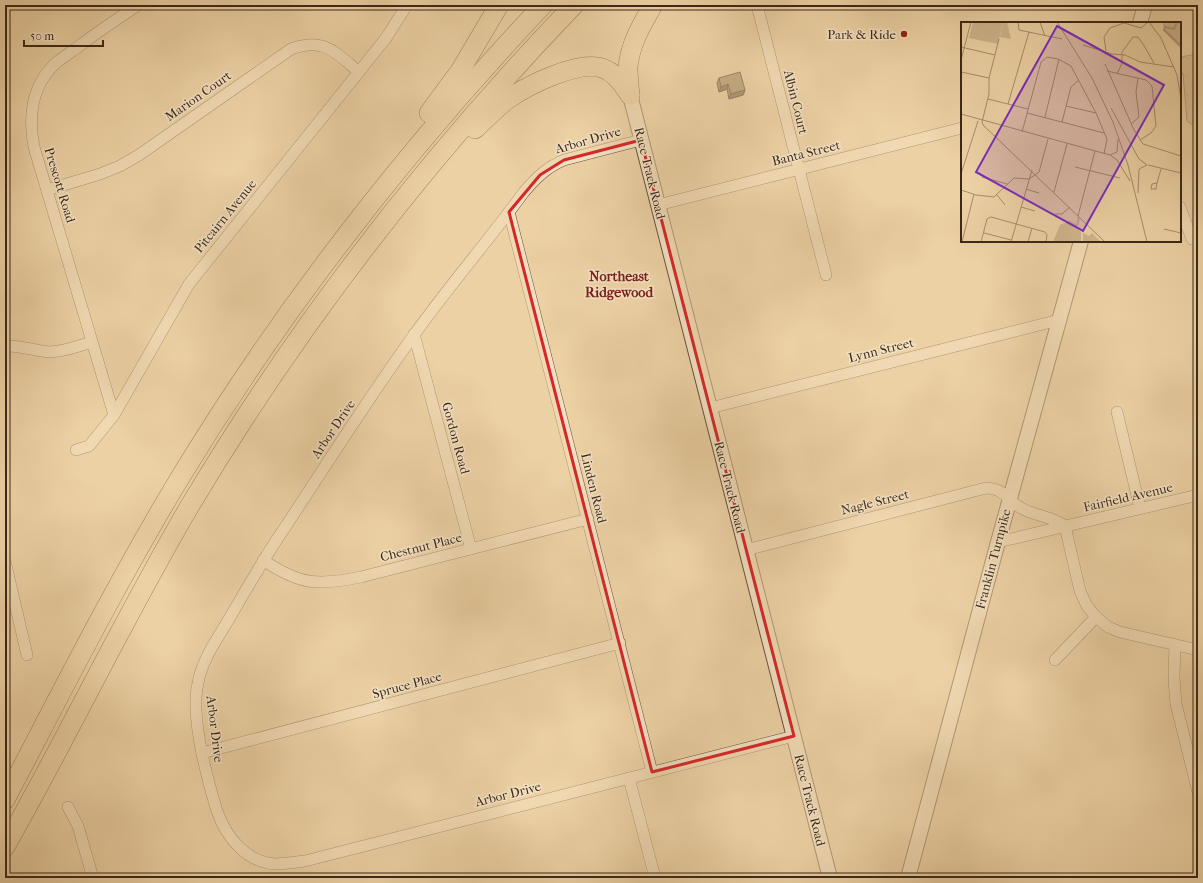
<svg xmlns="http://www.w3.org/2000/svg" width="1203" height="883" viewBox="0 0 1203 883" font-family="'IM FELL French Canon',serif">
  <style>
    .park { fill: url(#park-crowns); stroke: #856e52 }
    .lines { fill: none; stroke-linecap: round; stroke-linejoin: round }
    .minor-casing { stroke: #68523a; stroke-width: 12 }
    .tertiary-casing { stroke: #68523a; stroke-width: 16 }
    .trunk-casing { stroke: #3c2817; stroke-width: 20 }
    .minor { stroke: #f3e1c4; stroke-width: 11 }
    .tertiary { stroke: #f3e1c4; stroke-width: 14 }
    .trunk { stroke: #ecd1a4; stroke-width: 19 }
    .wall { fill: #836e53; stroke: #3c2817 }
    .shaded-wall { fill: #6a5a43; stroke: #3c2817 }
    .building { fill: #988060; stroke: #3c2817 }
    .marked { fill: none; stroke: #d62828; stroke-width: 3; stroke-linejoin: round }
    .poi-dot { fill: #8f2418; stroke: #f3e1c4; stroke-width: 1.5 }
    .labels { text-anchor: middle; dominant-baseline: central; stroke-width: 3; stroke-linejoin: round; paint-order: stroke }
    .poi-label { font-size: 13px; fill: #3c2817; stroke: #f3e1c4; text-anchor: end }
    .street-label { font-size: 13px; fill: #3c2817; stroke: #f3e1c4 }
    .neighbourhood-label { font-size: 14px; font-weight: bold; fill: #7a1f14; stroke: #f3e1c4 }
    .inset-river { fill: none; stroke: #b09874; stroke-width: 2 }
    .inset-road { fill: none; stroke: #a68d6c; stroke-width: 1 }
    .view { fill: #7b2cbf; fill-opacity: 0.15; stroke: #7b2cbf; stroke-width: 2 }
    .inset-edge { fill: none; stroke: #3c2817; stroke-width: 2 }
  </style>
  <defs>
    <pattern id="park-crowns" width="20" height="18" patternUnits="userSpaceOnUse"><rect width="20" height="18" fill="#ceb48c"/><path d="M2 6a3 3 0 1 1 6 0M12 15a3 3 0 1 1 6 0" fill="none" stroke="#a89271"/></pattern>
  </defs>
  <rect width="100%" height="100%" fill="#ecd1a4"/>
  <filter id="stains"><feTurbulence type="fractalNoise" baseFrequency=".005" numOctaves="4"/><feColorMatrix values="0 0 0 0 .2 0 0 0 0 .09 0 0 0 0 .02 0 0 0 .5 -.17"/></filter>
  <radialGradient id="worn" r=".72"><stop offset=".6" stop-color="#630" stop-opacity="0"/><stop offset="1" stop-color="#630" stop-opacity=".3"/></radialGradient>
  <polygon class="park" points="1198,54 1198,129 1187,121 1183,73 1180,74 1180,57"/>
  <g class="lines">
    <defs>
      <g id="minor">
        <polyline points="757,5 826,275"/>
        <path d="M641,140L564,160C547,167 536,178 524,192C489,240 449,286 414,335C369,397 328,462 286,526C265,556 247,588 229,619C217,639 202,660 198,683C190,716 207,778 217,811C226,837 246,862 275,864C285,864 295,862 305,861L794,736"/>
        <path d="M47,190L100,174L120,166L139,155L291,49C324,37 335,52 359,72"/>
        <polyline points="658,205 962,128"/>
        <polyline points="1180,207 1192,239"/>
        <polyline points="509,212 652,772"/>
        <polyline points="414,334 471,549"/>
        <path d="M5,346C20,345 34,351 49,352C63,352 78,346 92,342"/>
        <polyline points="710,408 1059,320"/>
        <polyline points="1117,412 1140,508"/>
        <path d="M114,415L34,147C28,116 32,84 57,62C65,56 74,50 82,44C100,30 119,18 138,5"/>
        <polyline points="76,450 89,446 114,415 189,284 386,38 407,5"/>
        <polyline points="1065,526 1080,591 1087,606 1096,617 1108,627 1120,632 1198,650"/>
        <polyline points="998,542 1198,495"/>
        <path d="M746,550L986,488C1006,489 1005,499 1021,508C1035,516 1051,516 1065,526"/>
        <path d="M263,560C300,585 318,586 361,577L588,519"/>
        <polyline points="5,561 27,655"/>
        <polyline points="1175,645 1174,678 1176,704 1198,792"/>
        <polyline points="1055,660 1096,617"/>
        <polyline points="202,753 620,643"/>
        <polyline points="629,778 655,878"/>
        <polyline points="68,807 78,826 93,878"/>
      </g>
      <g id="tertiary">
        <polyline points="1140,23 1145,5"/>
        <polyline points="630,95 830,878"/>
        <polyline points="908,878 998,542 1081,241"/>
      </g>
      <g id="trunk">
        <path d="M630,95C629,86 628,76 628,67C630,44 642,24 653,5"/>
        <polyline points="429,113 460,71 499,5"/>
        <path d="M475,129C486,119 496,108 507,100C526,86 578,60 602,68C615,72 622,84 630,95"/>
        <path d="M5,800C61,693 116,584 178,481C282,309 405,151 543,5"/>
        <path d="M5,847C68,736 123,620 188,509C296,327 427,158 574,5"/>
      </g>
    </defs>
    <use href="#minor" class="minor-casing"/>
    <use href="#tertiary" class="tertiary-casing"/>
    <use href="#trunk" class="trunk-casing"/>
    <use href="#minor" class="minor"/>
    <use href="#tertiary" class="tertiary"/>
    <use href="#trunk" class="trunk"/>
  </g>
  <polygon class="wall" points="719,78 745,90 743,95 729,99 727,89 719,92 717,83"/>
  <g class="shaded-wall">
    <polygon points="728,84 727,89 719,92 721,87"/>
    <polygon points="745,90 743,95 729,99 731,94"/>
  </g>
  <polygon class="building" points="740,72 745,90 731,94 728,84 721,87 719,78"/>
  <path d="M0 0H1203V883H0ZM641,140L794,736L652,772L509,212L540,175L564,160Z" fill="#ecd1a4" fill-opacity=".55" fill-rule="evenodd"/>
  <path class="marked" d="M641,140L794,736L652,772L509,212L540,175L564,160Z"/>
  <circle class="poi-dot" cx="904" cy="34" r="4"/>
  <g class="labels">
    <g class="poi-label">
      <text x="896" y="34">Park &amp; Ride</text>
    </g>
    <g class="street-label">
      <text transform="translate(198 96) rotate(-35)">Marion Court</text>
      <text transform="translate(796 102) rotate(76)">Albin Court</text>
      <text transform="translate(588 140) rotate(-16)">Arbor Drive</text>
      <text transform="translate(806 153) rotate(-14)">Banta Street</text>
      <text transform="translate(650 173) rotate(76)">Race Track Road</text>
      <text transform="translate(60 185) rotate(73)">Prescott Road</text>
      <text transform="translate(225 216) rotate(-51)">Pitcairn Avenue</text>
      <text transform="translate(881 350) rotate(-14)">Lynn Street</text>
      <text transform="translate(333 429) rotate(-56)">Arbor Drive</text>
      <text transform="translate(456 438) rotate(75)">Gordon Road</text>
      <text transform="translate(730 487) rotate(76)">Race Track Road</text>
      <text transform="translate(594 488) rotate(76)">Linden Road</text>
      <text transform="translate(1128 497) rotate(-13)">Fairfield Avenue</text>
      <text transform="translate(875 502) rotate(-14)">Nagle Street</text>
      <text transform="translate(421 547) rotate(-14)">Chestnut Place</text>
      <text transform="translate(993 559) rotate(-75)">Franklin Turnpike</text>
      <text transform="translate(407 685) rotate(-15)">Spruce Place</text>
      <text transform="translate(215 729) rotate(83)">Arbor Drive</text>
      <text transform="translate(508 794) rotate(-14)">Arbor Drive</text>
      <text transform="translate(810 800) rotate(76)">Race Track Road</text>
    </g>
    <g class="neighbourhood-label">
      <text x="619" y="276">Northeast<tspan x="619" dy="16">Ridgewood</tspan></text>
    </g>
  </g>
  <g transform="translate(961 22)">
    <rect width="220" height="220" fill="#ecd1a4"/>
    <path d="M42,0H46L50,17L39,15ZM201,0H220V27L204,10Z" fill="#ceb48c"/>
    <path d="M122,211L128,214L131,211L140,220H122Z" fill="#ceb48c"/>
    <path d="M12,0H42L37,22L8,16ZM117,194L119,197L116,207L120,210V220H92L99,203L109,199L115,202Z" fill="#ceb48c"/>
    <path class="inset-river" d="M216,0L213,7L204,5L203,8L220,24"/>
    <path class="inset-road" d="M57,0L58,8L101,17M79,0L84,14M96,0L131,56L152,100L167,143L186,220M188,0L200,16L216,53L220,77M122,23L151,32L164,33L179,40L213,45M0,25L34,33M145,29L143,15L149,6L163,1L180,6L187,0M0,38L10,0M144,42L173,108L182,122L220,134M146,49L185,58L191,64L195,104L190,111L179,118M0,50L28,56M156,52L161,41V30L172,15H177L182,22L193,41M27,77L67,87M47,82L68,10M105,84L135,91M150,86L178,137L186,143M66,91L143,111M0,92L149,133M84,95L98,37M21,100L22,103L144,220M21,100L28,72V56L38,17M101,100L110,65L118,58M170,102L178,95L175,70L177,56M61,110L80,40L86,35L97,37L110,44L135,91L146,117L143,132M149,133L156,138L169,159M149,133L156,130L157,117M187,143L220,151M114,145L159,156M0,152L17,99M21,155L46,162M68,157L78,150L87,117M196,161L191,162L190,167H195L196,161L200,147M65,167L78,171M0,168L15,173L33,175L53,156L68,157M93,170L106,122M177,171L178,147L186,143M36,173L44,183M60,185L74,189M94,192H101L109,185M117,194L134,129M203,207L220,211M23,211L50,218M1,220L13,172M20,220L26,197L30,195L84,210L86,213L85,220M50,220L71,148M67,220L71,206"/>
    <path class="view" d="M96,4L203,63L122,209L15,150Z"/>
    <rect width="220" height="220" class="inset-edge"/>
  </g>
  <rect width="1203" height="883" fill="none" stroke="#ecd1a4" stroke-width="20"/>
  <rect x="6" y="6" width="1191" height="871" fill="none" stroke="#3c2817" stroke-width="2"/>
  <rect x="10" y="10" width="1183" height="863" fill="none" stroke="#3c2817"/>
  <path d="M24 40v6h79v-6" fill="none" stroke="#3c2817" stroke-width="2"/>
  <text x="30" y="40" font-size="12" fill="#3c2817" stroke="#f3e1c4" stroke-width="3" paint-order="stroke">50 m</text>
  <rect width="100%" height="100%" filter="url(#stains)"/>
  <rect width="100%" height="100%" fill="url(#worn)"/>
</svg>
